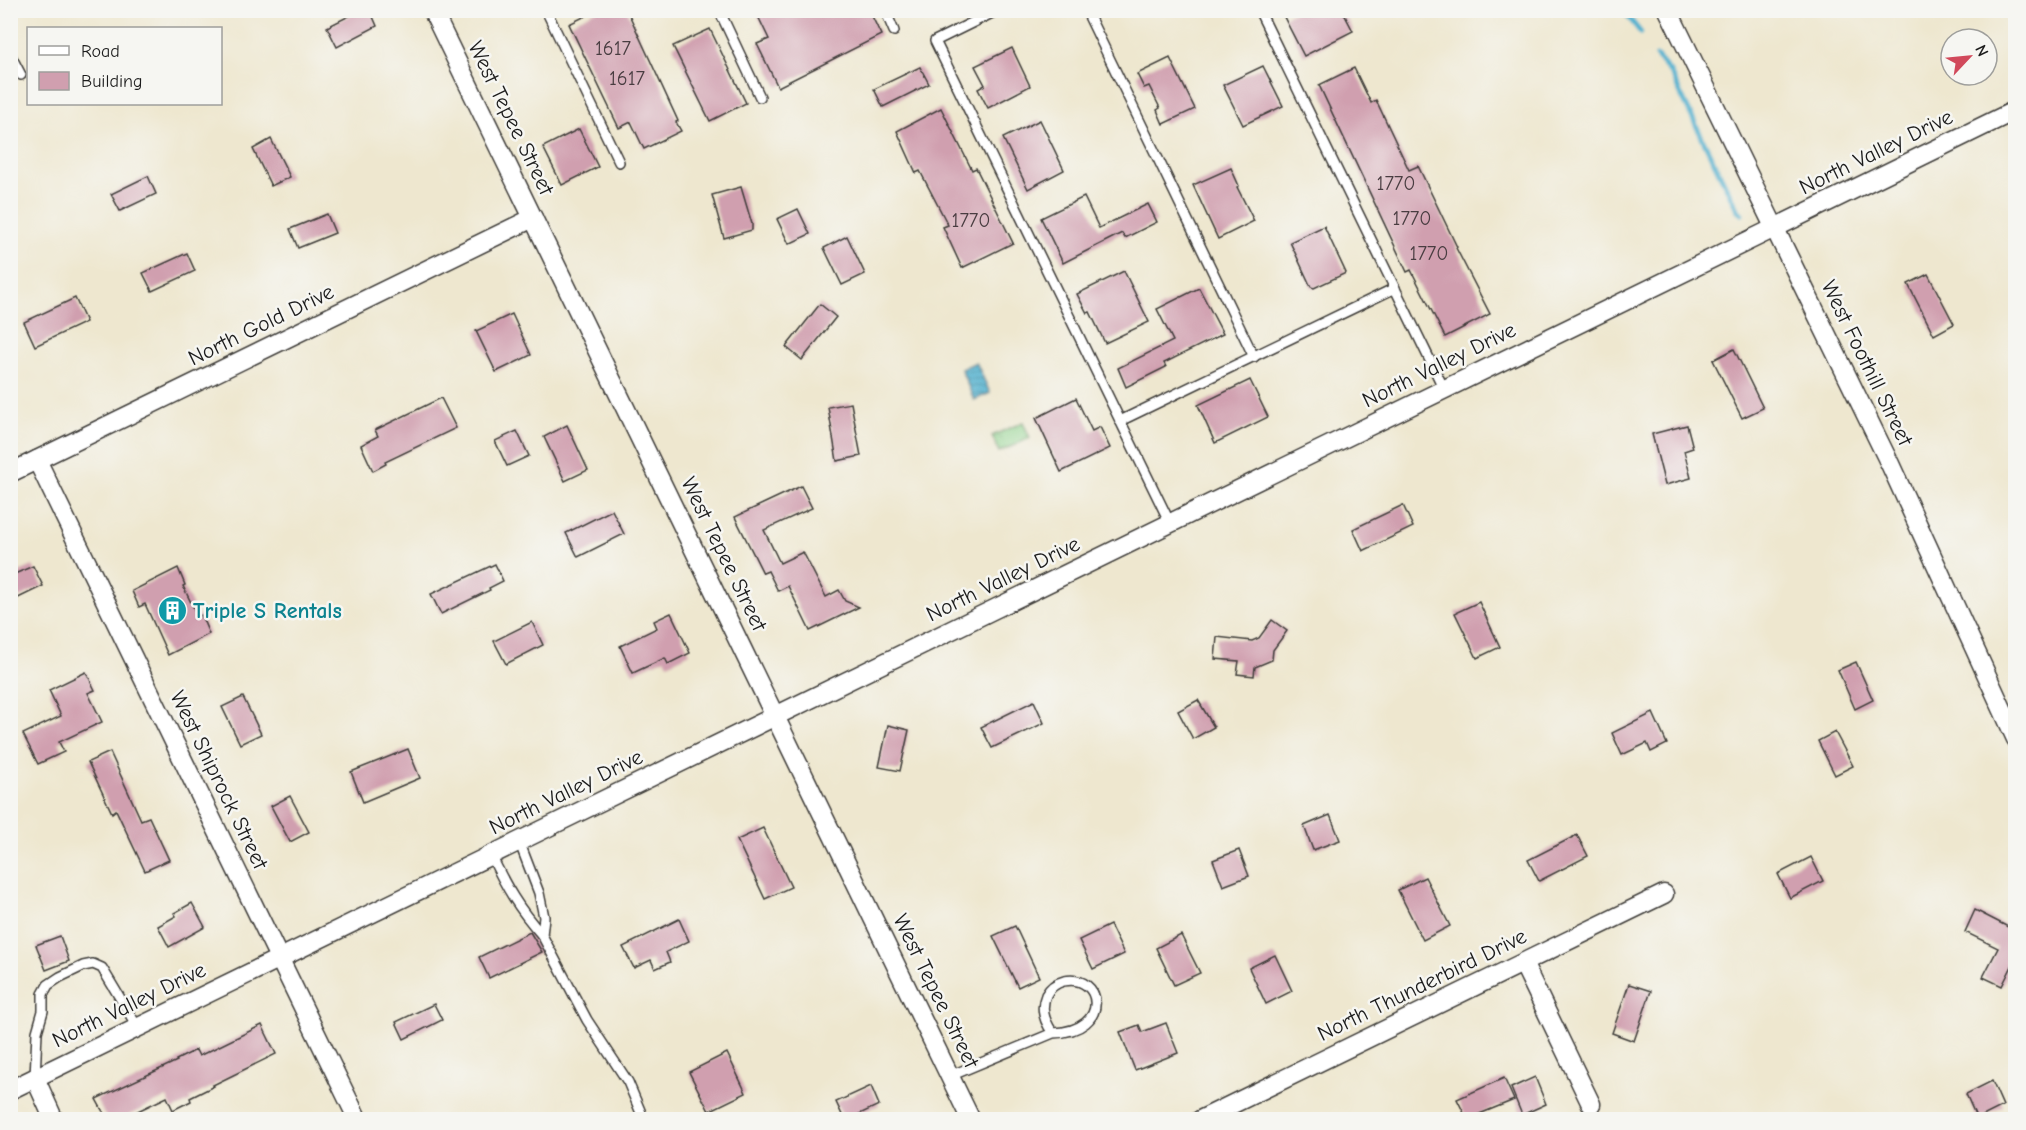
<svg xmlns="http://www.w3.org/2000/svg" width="2026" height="1130" viewBox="0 0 2026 1130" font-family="'Comic Neue',sans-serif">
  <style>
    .park { fill: url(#park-crowns); stroke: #567854; stroke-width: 1.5 }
    .water { fill: url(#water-rules); stroke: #366676; stroke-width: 1.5 }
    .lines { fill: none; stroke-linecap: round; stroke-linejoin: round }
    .stream { stroke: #51b1cf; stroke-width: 5 }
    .building { fill: #d09faf }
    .lane-casing { stroke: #3c3a37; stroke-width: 12 }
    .street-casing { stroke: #3c3a37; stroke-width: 21 }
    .lane { stroke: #fff; stroke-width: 9 }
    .street { stroke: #fff; stroke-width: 18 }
    .labels { text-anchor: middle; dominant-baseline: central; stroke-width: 5; stroke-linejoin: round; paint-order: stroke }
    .number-label { font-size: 20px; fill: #493d41 }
    .street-label { font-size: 22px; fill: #1c1c1c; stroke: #f6f6f2 }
    .culture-label { font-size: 22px; font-weight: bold; fill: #0d838f; stroke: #f6f6f2; text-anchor: start }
  </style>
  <defs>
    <pattern id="park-crowns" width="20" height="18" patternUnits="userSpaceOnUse" patternTransform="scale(1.5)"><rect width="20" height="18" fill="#8fd38c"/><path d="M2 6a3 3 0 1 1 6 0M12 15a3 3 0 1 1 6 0" fill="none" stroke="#7bb578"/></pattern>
    <pattern id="water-rules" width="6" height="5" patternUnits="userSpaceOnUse" patternTransform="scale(1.5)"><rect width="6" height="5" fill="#51b1cf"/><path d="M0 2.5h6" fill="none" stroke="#428fa7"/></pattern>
  </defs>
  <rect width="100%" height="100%" fill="#f6f6f2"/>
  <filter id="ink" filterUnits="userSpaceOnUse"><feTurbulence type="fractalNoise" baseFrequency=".0167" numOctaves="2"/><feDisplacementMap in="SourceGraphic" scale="12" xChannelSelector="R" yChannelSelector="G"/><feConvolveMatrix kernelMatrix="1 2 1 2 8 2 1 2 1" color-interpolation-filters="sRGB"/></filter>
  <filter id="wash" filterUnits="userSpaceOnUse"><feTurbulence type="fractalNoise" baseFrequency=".008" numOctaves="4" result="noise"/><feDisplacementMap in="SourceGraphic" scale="24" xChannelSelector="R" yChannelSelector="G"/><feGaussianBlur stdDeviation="1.35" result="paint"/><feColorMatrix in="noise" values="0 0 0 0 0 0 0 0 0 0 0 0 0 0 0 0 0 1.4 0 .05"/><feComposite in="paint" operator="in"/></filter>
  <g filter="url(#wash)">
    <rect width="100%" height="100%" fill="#eee7cf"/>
    <polygon class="park" points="1023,422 1030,438 999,452 992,436"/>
    <polygon class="water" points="976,362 990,393 974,400 961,369"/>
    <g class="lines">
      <g class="stream">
        <polyline points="1623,10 1641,33"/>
        <polyline points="1656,56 1670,72 1737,209 1742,214"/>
      </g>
    </g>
    <g id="blocks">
      <g class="building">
        <polygon points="361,10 370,10 377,26 337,47 327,27"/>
        <polygon points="598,10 627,10 678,121 676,122 681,131 644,149 631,122 619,128 569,24"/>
        <polygon points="755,10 869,10 881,35 778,87 757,44 769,39"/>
        <polygon points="1298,10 1342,10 1353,31 1304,56 1284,17"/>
        <polygon points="710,29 746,103 710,121 673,46"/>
        <polygon points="1012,48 1030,86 988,108 978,89 985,85 975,66"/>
        <polygon points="1170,58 1195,109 1163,124 1157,110 1160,108 1149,86 1144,88 1137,74"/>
        <polygon points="1263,66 1283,106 1243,125 1223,85"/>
        <polygon points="920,67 929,84 883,107 874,89"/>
        <polygon points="1354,68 1371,103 1376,100 1409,170 1418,166 1457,247 1456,248 1490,314 1445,337 1411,270 1407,272 1319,85"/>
        <polygon points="941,108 972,170 976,168 1013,243 962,268 943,227 948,225 920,171 916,173 897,131"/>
        <polygon points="1040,120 1064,170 1028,189 1003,138"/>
        <polygon points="579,129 598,167 562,185 543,147"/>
        <polygon points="271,139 290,177 271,186 253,149"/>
        <polygon points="1231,168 1239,186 1237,187 1254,221 1218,239 1193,185"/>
        <polygon points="148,176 156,194 120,211 111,194"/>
        <polygon points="741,187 752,224 752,230 724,238 712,195"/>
        <polygon points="1084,197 1099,228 1148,204 1157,222 1125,238 1122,233 1063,263 1041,218"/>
        <polygon points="798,209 810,234 789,244 777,219"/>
        <polygon points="327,214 335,233 298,248 290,229"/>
        <polygon points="1324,226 1346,273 1314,288 1311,287 1290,242"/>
        <polygon points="847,236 865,274 842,285 824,248"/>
        <polygon points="187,253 195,271 152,291 143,273"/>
        <polygon points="1124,271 1149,322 1105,343 1090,312 1087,313 1077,294"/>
        <polygon points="1928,274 1954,324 1934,335 1908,284"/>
        <polygon points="1199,288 1223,334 1164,363 1166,367 1126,387 1118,368 1173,341 1157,309"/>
        <polygon points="75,298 86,322 35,346 24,322"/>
        <polygon points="820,304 836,317 802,360 786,347"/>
        <polygon points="512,314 531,355 496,372 476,331"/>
        <polygon points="1734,349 1763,408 1742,418 1713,360"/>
        <polygon points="1250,380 1268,417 1215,443 1198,405"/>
        <polygon points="441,398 456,428 385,462 386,464 373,471 361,445 378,436 375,430"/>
        <polygon points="1076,398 1092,431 1100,427 1110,448 1061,472 1036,418"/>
        <polygon points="851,403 861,456 837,461 828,407"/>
        <polygon points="567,425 588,470 565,481 544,437"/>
        <polygon points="1687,425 1693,448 1684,451 1691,478 1665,485 1652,434"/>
        <polygon points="517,431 529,456 507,466 495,441"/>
        <polygon points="801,486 812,508 764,530 780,563 803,552 826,597 839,590 845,601 859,607 810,631 788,586 778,591 768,571 763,573 735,517"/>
        <polygon points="1403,505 1413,527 1363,551 1353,529"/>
        <polygon points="612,510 624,534 578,557 566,533"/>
        <polygon points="495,564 503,581 489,588 490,590 441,614 431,594"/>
        <polygon points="33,566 43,586 10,602 10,576"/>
        <polygon points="178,568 185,585 183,586 198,617 201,615 209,634 168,655 145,604 139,607 132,591"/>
        <polygon points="1479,602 1500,647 1477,658 1455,613"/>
        <polygon points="671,613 690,653 668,664 665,658 633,673 620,646 657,628 654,621"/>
        <polygon points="1272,620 1287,631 1273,650 1272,660 1255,667 1254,676 1237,674 1239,661 1215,659 1217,637 1252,641 1259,638"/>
        <polygon points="532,622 543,645 506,664 494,641"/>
        <polygon points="1856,662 1873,700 1855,709 1838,670"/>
        <polygon points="86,672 95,690 88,693 102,722 59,742 64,752 38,764 23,734 61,716 49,690"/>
        <polygon points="243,697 261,734 240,744 222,707"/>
        <polygon points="1198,700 1214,727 1193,739 1178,711"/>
        <polygon points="1034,701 1044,723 992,748 981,727"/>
        <polygon points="1653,713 1667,744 1651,752 1647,743 1622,755 1612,733"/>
        <polygon points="888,725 909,730 900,771 879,767"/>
        <polygon points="1835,732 1853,766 1835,775 1818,741"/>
        <polygon points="408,749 420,778 363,802 351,772"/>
        <polygon points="110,752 141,820 149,817 169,860 145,871 116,810 112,813 88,762"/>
        <polygon points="290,796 309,832 290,842 271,806"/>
        <polygon points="1330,815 1340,840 1313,850 1304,826"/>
        <polygon points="763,828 791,887 765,899 737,840"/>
        <polygon points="1577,835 1588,856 1539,881 1528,860"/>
        <polygon points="1239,850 1249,876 1223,886 1213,860"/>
        <polygon points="1811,857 1823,881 1790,898 1778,874"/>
        <polygon points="1425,877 1450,926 1423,940 1398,890"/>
        <polygon points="192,903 205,927 169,947 158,926 176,916 174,913"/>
        <polygon points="1975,910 2016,931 2016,958 2002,986 1983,977 1998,948 1965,932"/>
        <polygon points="679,919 689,941 666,952 670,962 655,969 651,960 634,968 623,947"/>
        <polygon points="1110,925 1124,954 1093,969 1079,940"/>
        <polygon points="1015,926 1039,977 1018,987 993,936"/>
        <polygon points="530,932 542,952 489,978 479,957"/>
        <polygon points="1181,935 1200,973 1174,985 1156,948"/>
        <polygon points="60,936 69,961 46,970 36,945"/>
        <polygon points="1275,955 1292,991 1266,1004 1249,968"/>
        <polygon points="1629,984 1651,991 1634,1041 1612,1033"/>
        <polygon points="434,1004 442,1020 404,1039 396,1022"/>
        <polygon points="1166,1023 1178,1053 1135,1070 1120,1032 1139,1025 1142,1032"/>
        <polygon points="262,1025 276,1054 213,1085 214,1086 190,1098 191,1101 173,1110 167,1097 121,1119 107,1119 96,1099 177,1061 176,1060 196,1050 199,1056"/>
        <polygon points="727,1053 746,1093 709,1111 689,1072"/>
        <polygon points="1535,1077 1546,1104 1522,1115 1511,1088"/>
        <polygon points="1504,1078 1514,1100 1467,1119 1457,1099"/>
        <polygon points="1992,1081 2003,1106 1977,1119 1966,1094"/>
        <polygon points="871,1086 879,1105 849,1119 844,1119 836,1102"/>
      </g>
    </g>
  </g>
  <g filter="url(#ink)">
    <use href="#blocks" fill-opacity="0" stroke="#3c3a37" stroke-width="1.5"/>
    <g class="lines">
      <defs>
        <g id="lane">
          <polyline points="546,10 619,162"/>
          <polyline points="719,10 760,97"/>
          <polyline points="885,10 894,31"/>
          <polyline points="998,10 935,41 1170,523"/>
          <polyline points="1086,10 1254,357"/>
          <polyline points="1259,10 1444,389"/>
          <polyline points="10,54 21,75"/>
          <polyline points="1120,421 1395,288"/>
          <polyline points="519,841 539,893 544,917 542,935 587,1020 628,1082 644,1120"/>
          <path d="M491,855C506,887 518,908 542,935"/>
          <path d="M950,1076L1053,1033C1113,1031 1102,973 1064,981C1056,983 1050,987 1046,995C1040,1009 1044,1021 1053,1033"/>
          <polyline points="35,1078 37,1032 43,1011 43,994 48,985 60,977 83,966 93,964 102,968 138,1028"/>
        </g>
        <g id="street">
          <polyline points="432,10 971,1120"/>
          <polyline points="1668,10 1890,464 2016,739"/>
          <polyline points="37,460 358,1120"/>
          <polyline points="10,473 533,218"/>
          <polyline points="1523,963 1591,1104"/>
          <polyline points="35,1078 54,1120"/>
          <polyline points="10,1090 2016,110"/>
          <polyline points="1200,1120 1664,894"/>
        </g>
      </defs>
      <use href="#lane" class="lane-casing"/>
      <use href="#street" class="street-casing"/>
      <use href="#lane" class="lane"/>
      <use href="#street" class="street"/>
    </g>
  </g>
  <defs>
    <symbol id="building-disc" viewBox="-11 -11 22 22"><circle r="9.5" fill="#0f9aa8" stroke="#f6f6f2"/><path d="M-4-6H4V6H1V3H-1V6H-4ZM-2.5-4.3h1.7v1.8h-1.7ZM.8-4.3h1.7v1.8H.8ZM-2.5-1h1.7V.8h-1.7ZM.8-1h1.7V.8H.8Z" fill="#fff"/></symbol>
  </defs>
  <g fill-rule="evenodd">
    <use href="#building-disc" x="156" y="594" width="33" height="33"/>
  </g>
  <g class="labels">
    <g class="number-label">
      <text x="613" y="48">1617</text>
      <text x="627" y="78">1617</text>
      <text x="1396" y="183">1770</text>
      <text x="1412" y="218">1770</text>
      <text x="971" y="220">1770</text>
      <text x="1429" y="253">1770</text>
    </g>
    <g class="street-label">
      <text transform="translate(511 118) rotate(64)">West Tepee Street</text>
      <text transform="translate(1876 152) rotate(-26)">North Valley Drive</text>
      <text transform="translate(261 325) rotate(-26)">North Gold Drive</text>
      <text transform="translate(1867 363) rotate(64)">West Foothill Street</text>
      <text transform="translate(1439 365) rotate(-26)">North Valley Drive</text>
      <text transform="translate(724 554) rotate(64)">West Tepee Street</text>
      <text transform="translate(1003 579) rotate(-26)">North Valley Drive</text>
      <text transform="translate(219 780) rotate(64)">West Shiprock Street</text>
      <text transform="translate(566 792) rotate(-26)">North Valley Drive</text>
      <text transform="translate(1422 985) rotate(-26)">North Thunderbird Drive</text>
      <text transform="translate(936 991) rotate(64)">West Tepee Street</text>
      <text transform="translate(129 1005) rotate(-26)">North Valley Drive</text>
    </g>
    <g class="culture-label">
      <text x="193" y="611">Triple S Rentals</text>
    </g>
  </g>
  <rect width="2026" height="1130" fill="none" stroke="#f6f6f2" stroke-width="36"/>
  <rect x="27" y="27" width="195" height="78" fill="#f6f6f2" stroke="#9f9f9c" stroke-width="1.5"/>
  <rect x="39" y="46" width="30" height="9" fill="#ffffff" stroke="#9f9f9c" stroke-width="1.5"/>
  <text x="81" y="57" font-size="18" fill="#1c1c1c">Road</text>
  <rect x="39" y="72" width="30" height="18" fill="#d09faf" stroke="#9f9f9c" stroke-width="1.5"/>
  <text x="81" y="87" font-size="18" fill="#1c1c1c">Building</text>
  <g transform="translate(1969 57) rotate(64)"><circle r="28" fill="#f6f6f2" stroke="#9f9f9c" stroke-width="1.5"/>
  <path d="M0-4.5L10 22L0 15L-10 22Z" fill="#d1495b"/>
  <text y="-9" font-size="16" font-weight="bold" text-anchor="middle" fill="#1c1c1c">N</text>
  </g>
</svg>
